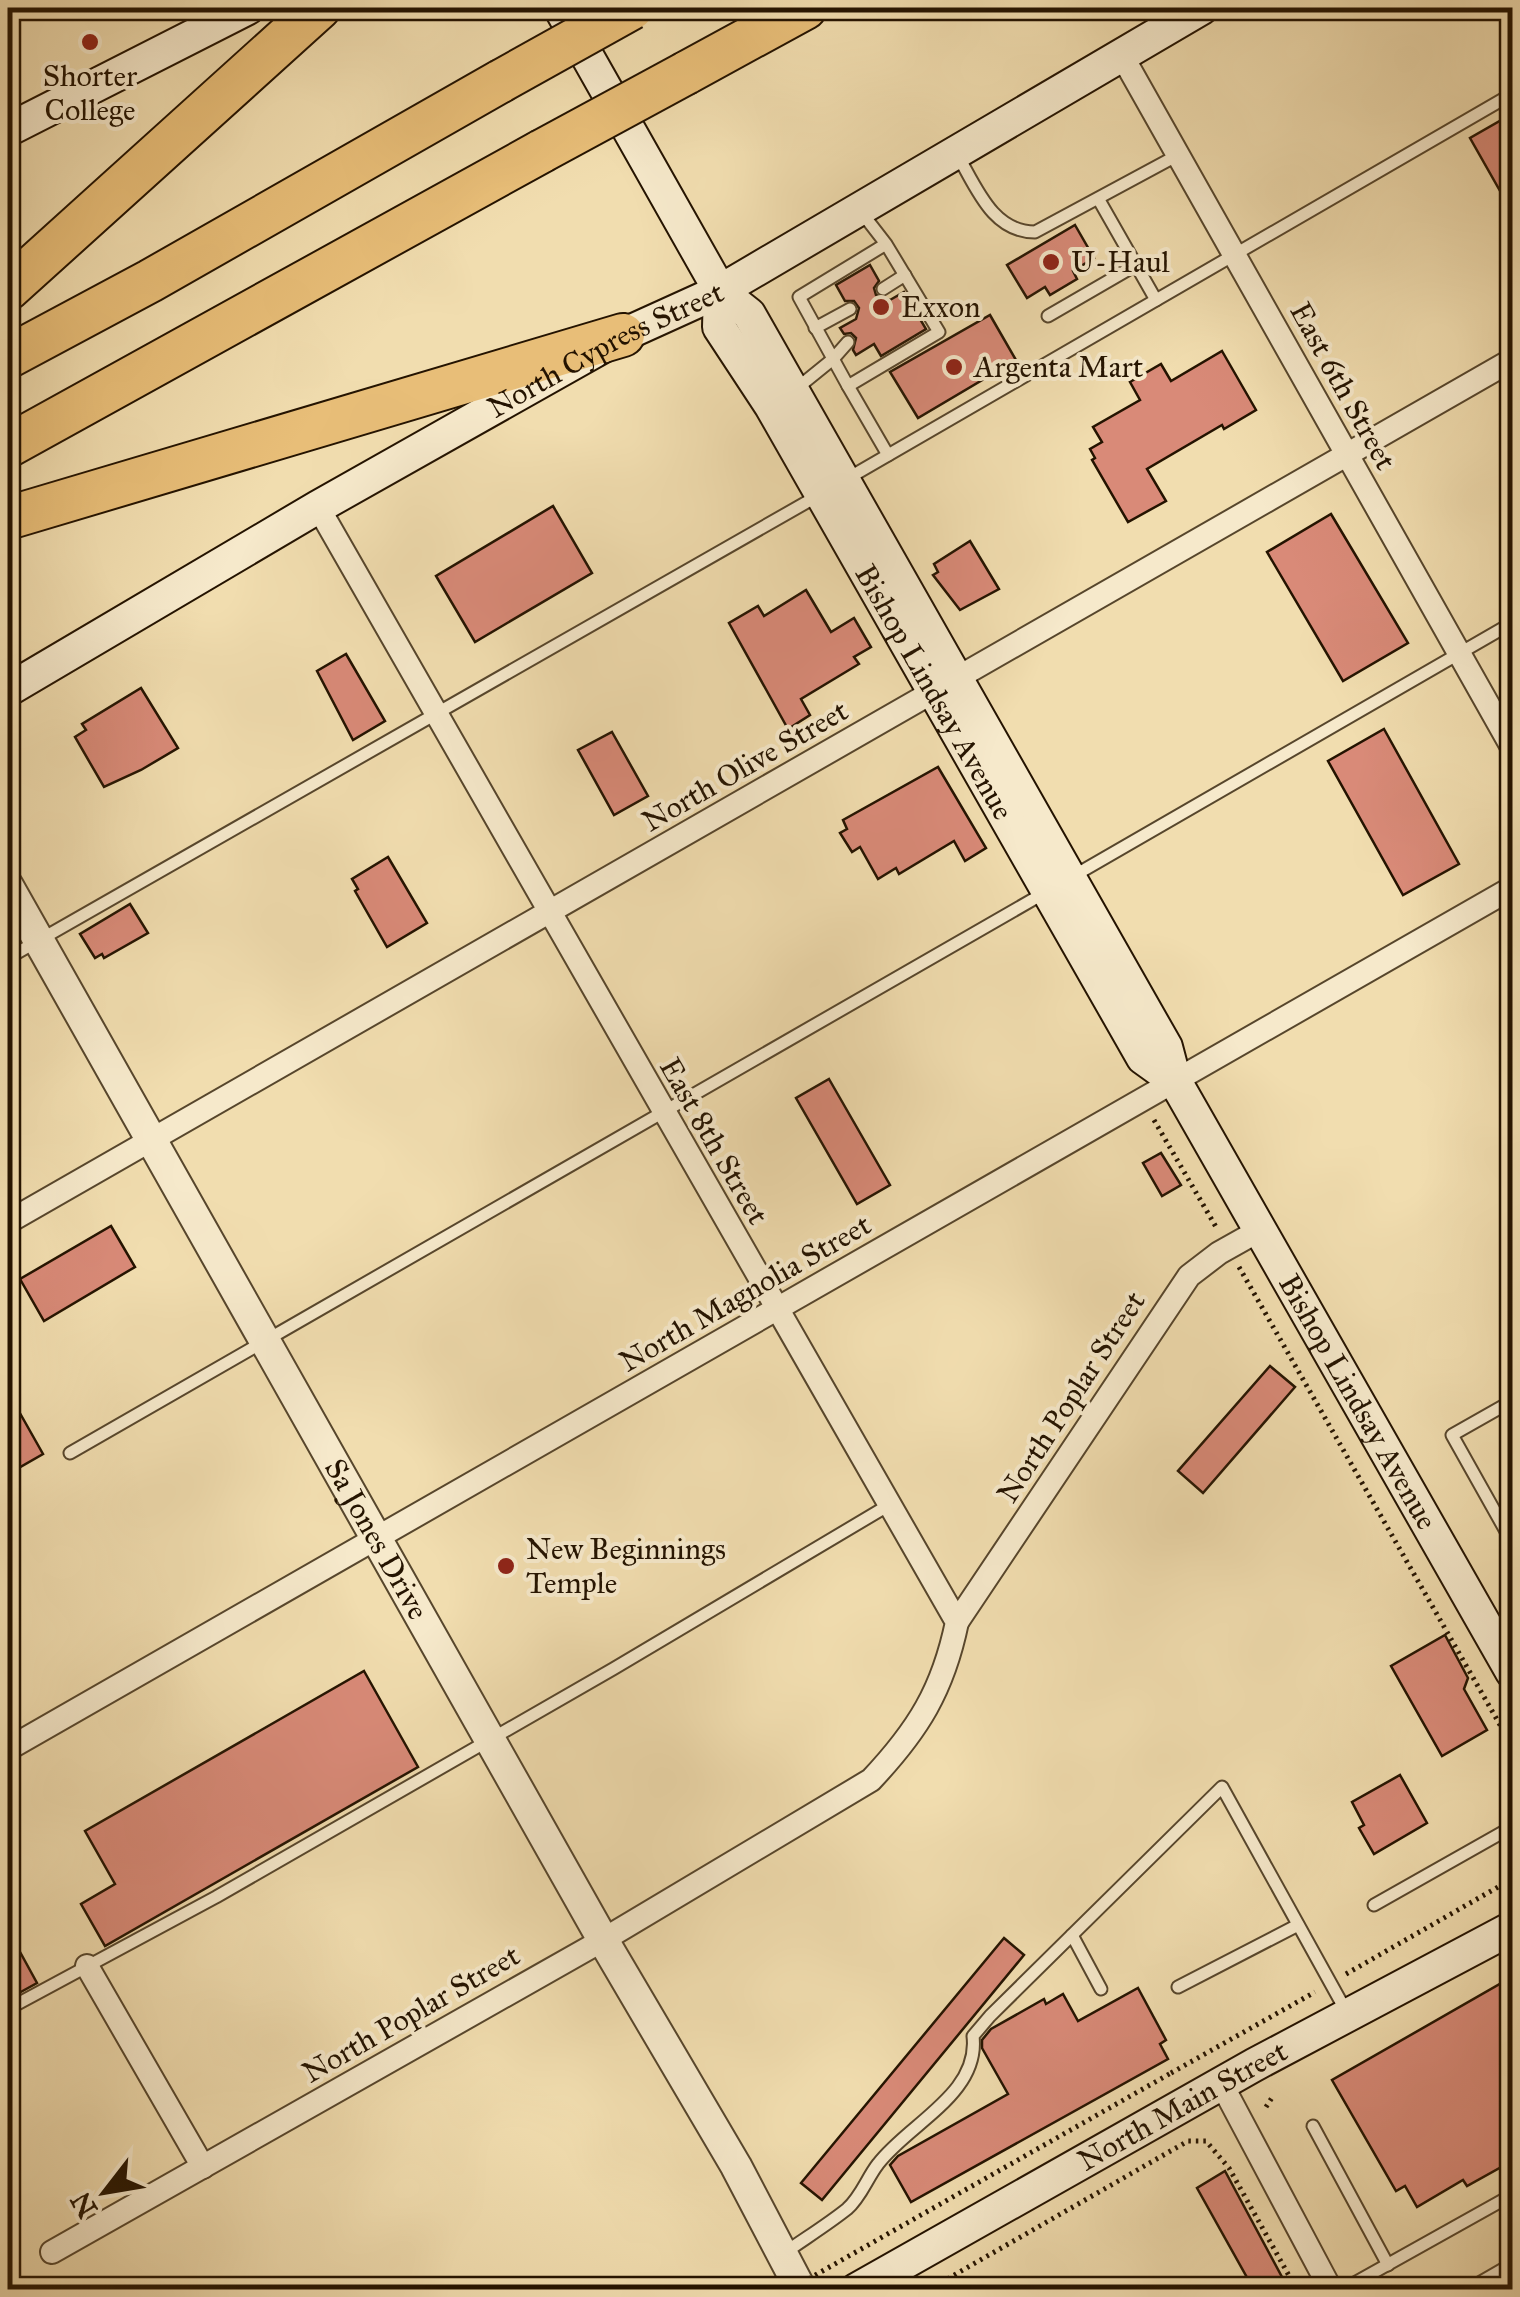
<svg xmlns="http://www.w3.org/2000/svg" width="1520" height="2297" viewBox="0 0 1520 2297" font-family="'IM FELL Great Primer',serif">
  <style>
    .building { fill: #d98a78; stroke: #241300; stroke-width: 2.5 }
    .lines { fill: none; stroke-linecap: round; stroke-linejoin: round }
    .service-casing { stroke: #57462c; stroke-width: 15 }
    .minor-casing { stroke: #57462c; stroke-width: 26 }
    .tertiary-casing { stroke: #57462c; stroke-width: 34 }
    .secondary-casing { stroke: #241300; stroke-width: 36 }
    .motorway-casing { stroke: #241300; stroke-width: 46 }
    .path { stroke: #241300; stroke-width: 5; stroke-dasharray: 2.5 5; stroke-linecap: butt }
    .service { stroke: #f6e9cb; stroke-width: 11 }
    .minor { stroke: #f6e9cb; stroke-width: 22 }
    .tertiary { stroke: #f6e9cb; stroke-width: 30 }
    .secondary { stroke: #f6e9cb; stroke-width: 32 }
    .motorway { stroke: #e8be78; stroke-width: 42 }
    .motorway-bridge-casing { stroke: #241300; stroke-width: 46; stroke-linecap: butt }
    .path-bridge { stroke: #241300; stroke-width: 5; stroke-dasharray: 2.5 5; stroke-linecap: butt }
    .motorway-bridge { stroke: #e8be78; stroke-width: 42 }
    .poi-dot { fill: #8f2418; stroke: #f6e9cb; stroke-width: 4 }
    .labels { text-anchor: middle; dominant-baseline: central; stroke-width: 8; stroke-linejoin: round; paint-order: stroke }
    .poi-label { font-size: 30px; fill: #241300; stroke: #f6e9cb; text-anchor: start }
    .street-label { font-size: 30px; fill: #241300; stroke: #f6e9cb }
  </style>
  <rect width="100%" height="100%" fill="#f1ddaf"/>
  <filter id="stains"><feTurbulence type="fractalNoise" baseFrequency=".002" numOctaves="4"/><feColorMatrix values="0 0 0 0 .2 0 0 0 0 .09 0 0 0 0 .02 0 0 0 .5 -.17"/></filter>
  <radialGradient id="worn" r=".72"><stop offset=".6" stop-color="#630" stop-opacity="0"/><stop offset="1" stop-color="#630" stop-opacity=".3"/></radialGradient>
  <g class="building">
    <polygon points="1512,114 1512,212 1470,138"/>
    <polygon points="1075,225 1094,258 1073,271 1077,279 1050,295 1045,287 1027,298 1007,265"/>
    <polygon points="870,265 879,281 874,288 876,295 890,300 904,292 926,329 881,356 874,344 856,355 853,350 856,338 851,333 844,334 840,328 856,319 859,308 854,301 845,301 836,285"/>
    <polygon points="990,315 1016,360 918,418 890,372"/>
    <polygon points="1222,351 1256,410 1224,429 1222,425 1147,469 1166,501 1128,522 1092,460 1095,458 1090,449 1102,442 1093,427 1140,400 1130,382 1161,364 1171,381"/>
    <polygon points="553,506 592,573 475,642 436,576"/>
    <polygon points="1331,514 1408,643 1343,681 1267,552"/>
    <polygon points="970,541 999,589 960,610 933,575 938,572 934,564"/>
    <polygon points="806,590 831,632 854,618 871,647 854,657 859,664 801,699 810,715 788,729 729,623 758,606 764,616"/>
    <polygon points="346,654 385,721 353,740 317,671"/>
    <polygon points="141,688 178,748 141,770 104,787 75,737 86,730 82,724"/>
    <polygon points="1384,729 1459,864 1403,895 1328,761"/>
    <polygon points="612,732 648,796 614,815 578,750"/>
    <polygon points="938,767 986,848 965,861 954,841 899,874 896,868 878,879 860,847 852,852 840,833 847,829 843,820"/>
    <polygon points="388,857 427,923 387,947 355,891 358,889 352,879"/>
    <polygon points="130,904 148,933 104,958 102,954 95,958 80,934"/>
    <polygon points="829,1079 890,1185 857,1204 796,1098"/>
    <polygon points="1161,1153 1181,1185 1162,1196 1143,1163"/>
    <polygon points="111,1226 135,1267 44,1321 20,1279"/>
    <polygon points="1270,1366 1295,1387 1203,1493 1178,1471"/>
    <polygon points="8,1392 43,1454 8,1474"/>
    <polygon points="1445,1635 1468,1678 1464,1689 1487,1730 1442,1756 1391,1666"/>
    <polygon points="364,1671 418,1767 105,1946 81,1904 115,1884 85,1831"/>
    <polygon points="1400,1775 1427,1823 1374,1854 1359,1828 1364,1825 1352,1802"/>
    <polygon points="8,1930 37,1983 8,1999"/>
    <polygon points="1004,1938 1024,1955 822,2200 801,2183"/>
    <polygon points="1512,1977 1512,2161 1467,2186 1463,2180 1417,2207 1405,2186 1396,2191 1332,2080"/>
    <polygon points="1138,1988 1166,2040 1160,2044 1168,2059 911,2202 890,2165 898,2156 1008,2094 982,2048 982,2040 991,2029 1044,1999 1046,2004 1063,1994 1078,2021"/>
    <polygon points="1225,2171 1289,2290 1254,2290 1197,2188"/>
  </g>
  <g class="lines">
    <defs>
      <g id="service">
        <path d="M958,156C977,189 993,232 1035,232L1178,155"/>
        <polyline points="1099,200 1156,300"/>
        <polyline points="862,213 886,244 939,332 848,386 799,297 886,244"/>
        <polyline points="883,289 905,275"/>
        <polyline points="1048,316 1136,265"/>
        <polyline points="815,328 850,309"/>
        <polyline points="848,386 888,455"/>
        <polyline points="796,389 833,359 848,342"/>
        <polyline points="845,480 1512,94"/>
        <polyline points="1070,878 1512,623"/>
        <polyline points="8,958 821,494"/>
        <polyline points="1512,1401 1452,1435 1512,1542"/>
        <polyline points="70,1453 1046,892"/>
        <polyline points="1374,1905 1512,1827"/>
        <polyline points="1072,1935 1101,1989"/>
        <polyline points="1178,1987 1298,1925"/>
        <polyline points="8,2009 216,1897 613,1669 889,1505"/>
        <polyline points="1313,2126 1388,2265"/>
        <path d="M783,2254C804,2239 827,2225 847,2209C861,2197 867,2178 878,2164C908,2124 980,2094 973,2036L990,2016L1222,1787L1346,2011"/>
        <polyline points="1342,2290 1512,2195"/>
        <polyline points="1467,2290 1512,2264"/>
      </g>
      <g id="minor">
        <polyline points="1121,54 1512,747"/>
        <polyline points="8,1222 1512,360"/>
        <polyline points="957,1622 1189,1276 1219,1253 1260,1230"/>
        <polyline points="8,1749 1512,888"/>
        <polyline points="87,1966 203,2167"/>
        <polyline points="1221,2083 1331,2290"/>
        <path d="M52,2252L603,1940L871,1780C918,1730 943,1690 957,1622L318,507"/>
      </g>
      <g id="tertiary">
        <path id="s1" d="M8,886L603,1940L736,2166L801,2290"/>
      </g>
      <g id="secondary">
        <path id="s2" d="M560,8L720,291L749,314L1166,1047L1175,1081L1512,1672"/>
        <polyline points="8,130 248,8"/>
        <path id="s3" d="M720,291L719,327L771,406L1143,1058L1175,1081"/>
        <path id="s4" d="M8,690L318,507L623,335L720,291L1202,8"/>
        <path id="s5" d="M856,2290L1254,2065L1512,1928"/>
      </g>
      <g id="motorway">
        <polyline points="686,73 805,8"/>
        <polyline points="8,289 319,8"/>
        <polyline points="8,357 150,281 501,81"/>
        <polyline points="8,446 542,151"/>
        <polyline points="8,518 623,335"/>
      </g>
    </defs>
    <use href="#service" class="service-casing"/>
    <use href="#minor" class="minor-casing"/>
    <use href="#tertiary" class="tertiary-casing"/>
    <use href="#secondary" class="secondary-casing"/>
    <use href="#motorway" class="motorway-casing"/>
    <g class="path">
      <polyline points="1154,1120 1216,1227"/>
      <polyline points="1239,1267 1512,1746"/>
      <polyline points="1346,1974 1512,1879"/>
      <polyline points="1171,2073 1315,1992"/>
      <polyline points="1266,2107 1273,2096"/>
      <polyline points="928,2290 1188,2141 1206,2141 1229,2168 1297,2290"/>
    </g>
    <use href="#service" class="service"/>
    <use href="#minor" class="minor"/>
    <use href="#tertiary" class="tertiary"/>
    <use href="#secondary" class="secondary"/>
    <use href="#motorway" class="motorway"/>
    <defs>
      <g id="motorway-bridge">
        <polyline points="501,81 632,8"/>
        <polyline points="542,151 686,73"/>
      </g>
    </defs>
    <use href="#motorway-bridge" class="motorway-bridge-casing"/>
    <polyline class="path-bridge" points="789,2290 1171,2073"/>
    <use href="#motorway-bridge" class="motorway-bridge"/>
  </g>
  <g class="poi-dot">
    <circle cx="90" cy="42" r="10"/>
    <circle cx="1051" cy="262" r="10"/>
    <circle cx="881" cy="307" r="10"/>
    <circle cx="954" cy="367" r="10"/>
    <circle cx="506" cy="1566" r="10"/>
  </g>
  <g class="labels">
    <g class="poi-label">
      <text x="90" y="76" text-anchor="middle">Shorter<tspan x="90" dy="34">College</tspan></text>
      <text x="1071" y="262">U-Haul</text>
      <text x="901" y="307">Exxon</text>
      <text x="974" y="367">Argenta Mart</text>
      <text x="526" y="1549">New Beginnings<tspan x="526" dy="34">Temple</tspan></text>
    </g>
    <g class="street-label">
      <text stroke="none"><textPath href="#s4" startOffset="688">North Cypress Street</textPath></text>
      <text transform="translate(1343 386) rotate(61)">East 6th Street</text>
      <text stroke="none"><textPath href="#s3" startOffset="460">Bishop Lindsay Avenue</textPath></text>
      <text transform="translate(745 766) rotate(-30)">North Olive Street</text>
      <text transform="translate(714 1141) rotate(60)">East 8th Street</text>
      <text transform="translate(745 1293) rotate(-30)">North Magnolia Street</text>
      <text transform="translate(1071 1397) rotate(-57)">North Poplar Street</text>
      <text stroke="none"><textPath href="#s2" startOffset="1610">Bishop Lindsay Avenue</textPath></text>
      <text stroke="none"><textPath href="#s1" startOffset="750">Sa Jones Drive</textPath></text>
      <text transform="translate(411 2014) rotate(-30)">North Poplar Street</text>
      <text stroke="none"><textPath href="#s5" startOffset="375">North Main Street</textPath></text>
    </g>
  </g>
  <rect width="1520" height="2297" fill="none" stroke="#f1ddaf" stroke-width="40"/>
  <rect x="10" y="10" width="1500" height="2277" fill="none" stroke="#241300" stroke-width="5"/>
  <rect x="20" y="20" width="1480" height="2257" fill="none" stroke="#241300" stroke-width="2.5"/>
  <g transform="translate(105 2192) rotate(239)" stroke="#f6e9cb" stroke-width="8" paint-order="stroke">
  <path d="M0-8L18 38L0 25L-18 38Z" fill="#241300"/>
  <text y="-15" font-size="28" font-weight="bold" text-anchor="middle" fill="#241300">N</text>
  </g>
  <rect width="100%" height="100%" filter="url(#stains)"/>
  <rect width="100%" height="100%" fill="url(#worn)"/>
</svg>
